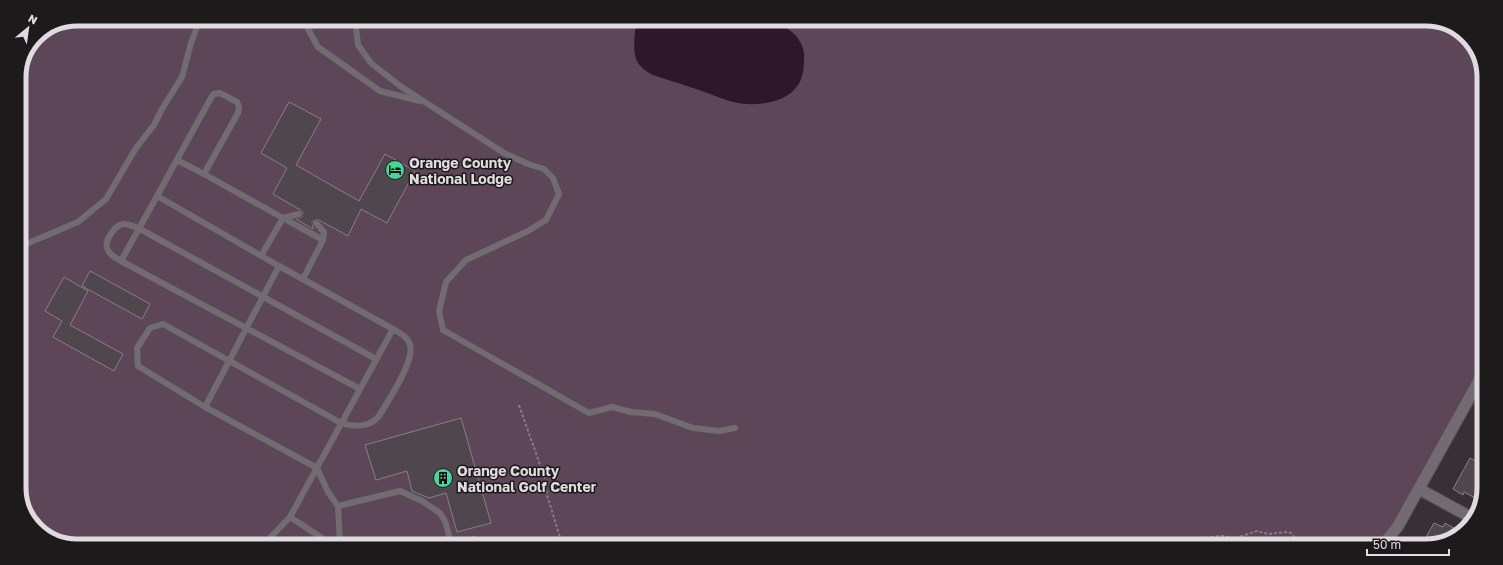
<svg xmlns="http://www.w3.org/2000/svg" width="1503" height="565" viewBox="0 0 1503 565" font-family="'Golos Text',sans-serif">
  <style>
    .green { fill: #5d4658 }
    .water { fill: #2e172a }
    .building { fill: #4f474d; stroke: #887f86 }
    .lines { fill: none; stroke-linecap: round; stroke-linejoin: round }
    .service-casing { stroke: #554f54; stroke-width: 8 }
    .minor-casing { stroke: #554f54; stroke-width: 13 }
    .tertiary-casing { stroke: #554f54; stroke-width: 13 }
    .path { stroke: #847d83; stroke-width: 2; stroke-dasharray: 3 2; stroke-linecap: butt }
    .service { stroke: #746b72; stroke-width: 6 }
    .minor { stroke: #746b72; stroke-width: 11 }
    .tertiary { stroke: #746b72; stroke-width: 11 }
    .labels { text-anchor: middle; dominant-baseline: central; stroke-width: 3; stroke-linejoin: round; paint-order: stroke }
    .poi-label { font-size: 14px; font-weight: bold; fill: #e0dbdf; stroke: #1d1a1c; text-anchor: start }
    .rim { fill: none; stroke: #e0dbdf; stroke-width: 5 }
  </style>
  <rect width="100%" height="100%" fill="#383036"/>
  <polygon class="green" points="77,19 1445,22 1472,42 1484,73 1482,362 1397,517 1382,537 1372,546 58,543 31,523 19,492 19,74 36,36"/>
  <path class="water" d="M637,20L775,21C790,28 806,41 804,59C804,68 803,78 798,85C788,101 764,105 746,104C729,103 712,94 696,89C682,84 667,80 653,75C647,72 640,67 637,61C632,52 635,30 637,20Z"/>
  <g class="building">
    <polygon points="289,102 321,119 296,165 359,201 385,154 415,171 387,223 361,209 348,236 317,219 312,221 313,229 296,219 302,217 303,213 302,211 273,194 287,168 261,153"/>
    <polygon points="90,271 150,304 142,319 82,286"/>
    <polygon points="64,277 88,291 70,325 123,354 114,371 53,337 62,321 45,311"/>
    <polygon points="461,418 491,523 457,532 446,493 429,498 412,491 407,471 376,480 365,445"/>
    <polygon points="1470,458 1481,464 1481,501 1464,492 1463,495 1453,489"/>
    <polygon points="1434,523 1443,527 1445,523 1461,532 1458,536 1426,546 1421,546"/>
  </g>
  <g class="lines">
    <defs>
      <g id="service">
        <polyline points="303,20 318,47 380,91 420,101"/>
        <polyline points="360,20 356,28 358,45 371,63 400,86 504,153 528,164 544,169 553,178 559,194 546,220 528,231 466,260 446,282 439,311 443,330 589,413 612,407 631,412 655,414 693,428 719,431 735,428"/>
        <polyline points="177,160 204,174"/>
        <polyline points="157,196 212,96 214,94 220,93 237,102 239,107 238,113 204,174 283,218 261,256"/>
        <polyline points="283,218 323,240 303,279"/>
        <polyline points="283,218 299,214"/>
        <polyline points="316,223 324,232 323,240"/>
        <polyline points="19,247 78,222 106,199 136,148 154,125 162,109 182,77 191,43 200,19"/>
        <path d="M121,261C116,258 109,255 107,248C105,240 115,224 124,224C129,224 135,227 140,229L376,359"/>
        <polyline points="279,266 157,196 121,261 360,389"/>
        <path d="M205,407L138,366L137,348L150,328L163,324L341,423C355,427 369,428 379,416C388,401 415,361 410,345C408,337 400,333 393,329"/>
        <polyline points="338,506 340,543"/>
        <polyline points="290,517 325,540 337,543"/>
        <polyline points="474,539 475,544"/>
        <polyline points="265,543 290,517 393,329 279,266 205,407 317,468 328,492 338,506 400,491 422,501 440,513 445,521 450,539 449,544"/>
      </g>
      <polyline id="minor" points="1419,489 1472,518"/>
      <polyline id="tertiary" points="1382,546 1398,526 1482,375"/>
    </defs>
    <use href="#service" class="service-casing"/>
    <use href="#minor" class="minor-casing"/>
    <use href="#tertiary" class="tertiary-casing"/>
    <g class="path">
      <polyline points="519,405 545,479 547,495 562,544"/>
      <polyline points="1145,545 1155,544 1159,545"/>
      <polyline points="1172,545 1188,539 1223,536 1236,538 1257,531 1268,534 1286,532 1291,533 1296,540 1296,546"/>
    </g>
    <use href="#service" class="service"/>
    <use href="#minor" class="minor"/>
    <use href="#tertiary" class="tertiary"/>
  </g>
  <defs>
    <symbol id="hotel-disc" viewBox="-11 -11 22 22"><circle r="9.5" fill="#4cd39a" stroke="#1d1a1c"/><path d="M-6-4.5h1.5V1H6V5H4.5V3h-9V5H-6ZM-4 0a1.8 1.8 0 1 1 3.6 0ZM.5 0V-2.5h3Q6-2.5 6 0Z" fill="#111"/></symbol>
    <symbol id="building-disc" viewBox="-11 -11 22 22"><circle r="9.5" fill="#4cd39a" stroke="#1d1a1c"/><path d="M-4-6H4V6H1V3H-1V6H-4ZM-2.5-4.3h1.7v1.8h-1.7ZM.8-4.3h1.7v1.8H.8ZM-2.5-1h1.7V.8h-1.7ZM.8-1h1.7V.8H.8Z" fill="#111"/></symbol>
  </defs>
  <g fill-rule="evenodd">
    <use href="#hotel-disc" x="384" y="159" width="22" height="22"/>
    <use href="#building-disc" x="432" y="467" width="22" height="22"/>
  </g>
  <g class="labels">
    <g class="poi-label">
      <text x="409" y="162">Orange County<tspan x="409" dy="16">National Lodge</tspan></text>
      <text x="457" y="470">Orange County<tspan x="457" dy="16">National Golf Center</tspan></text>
    </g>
  </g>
  <path d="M0 0H1503V565H0ZM77 26H1426A51 51 0 0 1 1477 77V488A51 51 0 0 1 1426 539H77A51 51 0 0 1 26 488V77A51 51 0 0 1 77 26Z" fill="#1d1a1c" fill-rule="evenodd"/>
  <path class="rim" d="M77 26H1426A51 51 0 0 1 1477 77V488A51 51 0 0 1 1426 539H77A51 51 0 0 1 26 488V77A51 51 0 0 1 77 26Z"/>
  <g transform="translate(28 28) rotate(29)" stroke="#1d1a1c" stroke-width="3" paint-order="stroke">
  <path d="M0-3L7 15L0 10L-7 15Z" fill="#e0dbdf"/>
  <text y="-6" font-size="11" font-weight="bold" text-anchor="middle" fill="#e0dbdf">N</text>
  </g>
  <path d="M1367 549v6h82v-6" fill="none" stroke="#e0dbdf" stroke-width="2"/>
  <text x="1373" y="549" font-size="12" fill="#e0dbdf" stroke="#1d1a1c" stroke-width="3" paint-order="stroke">50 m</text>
</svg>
